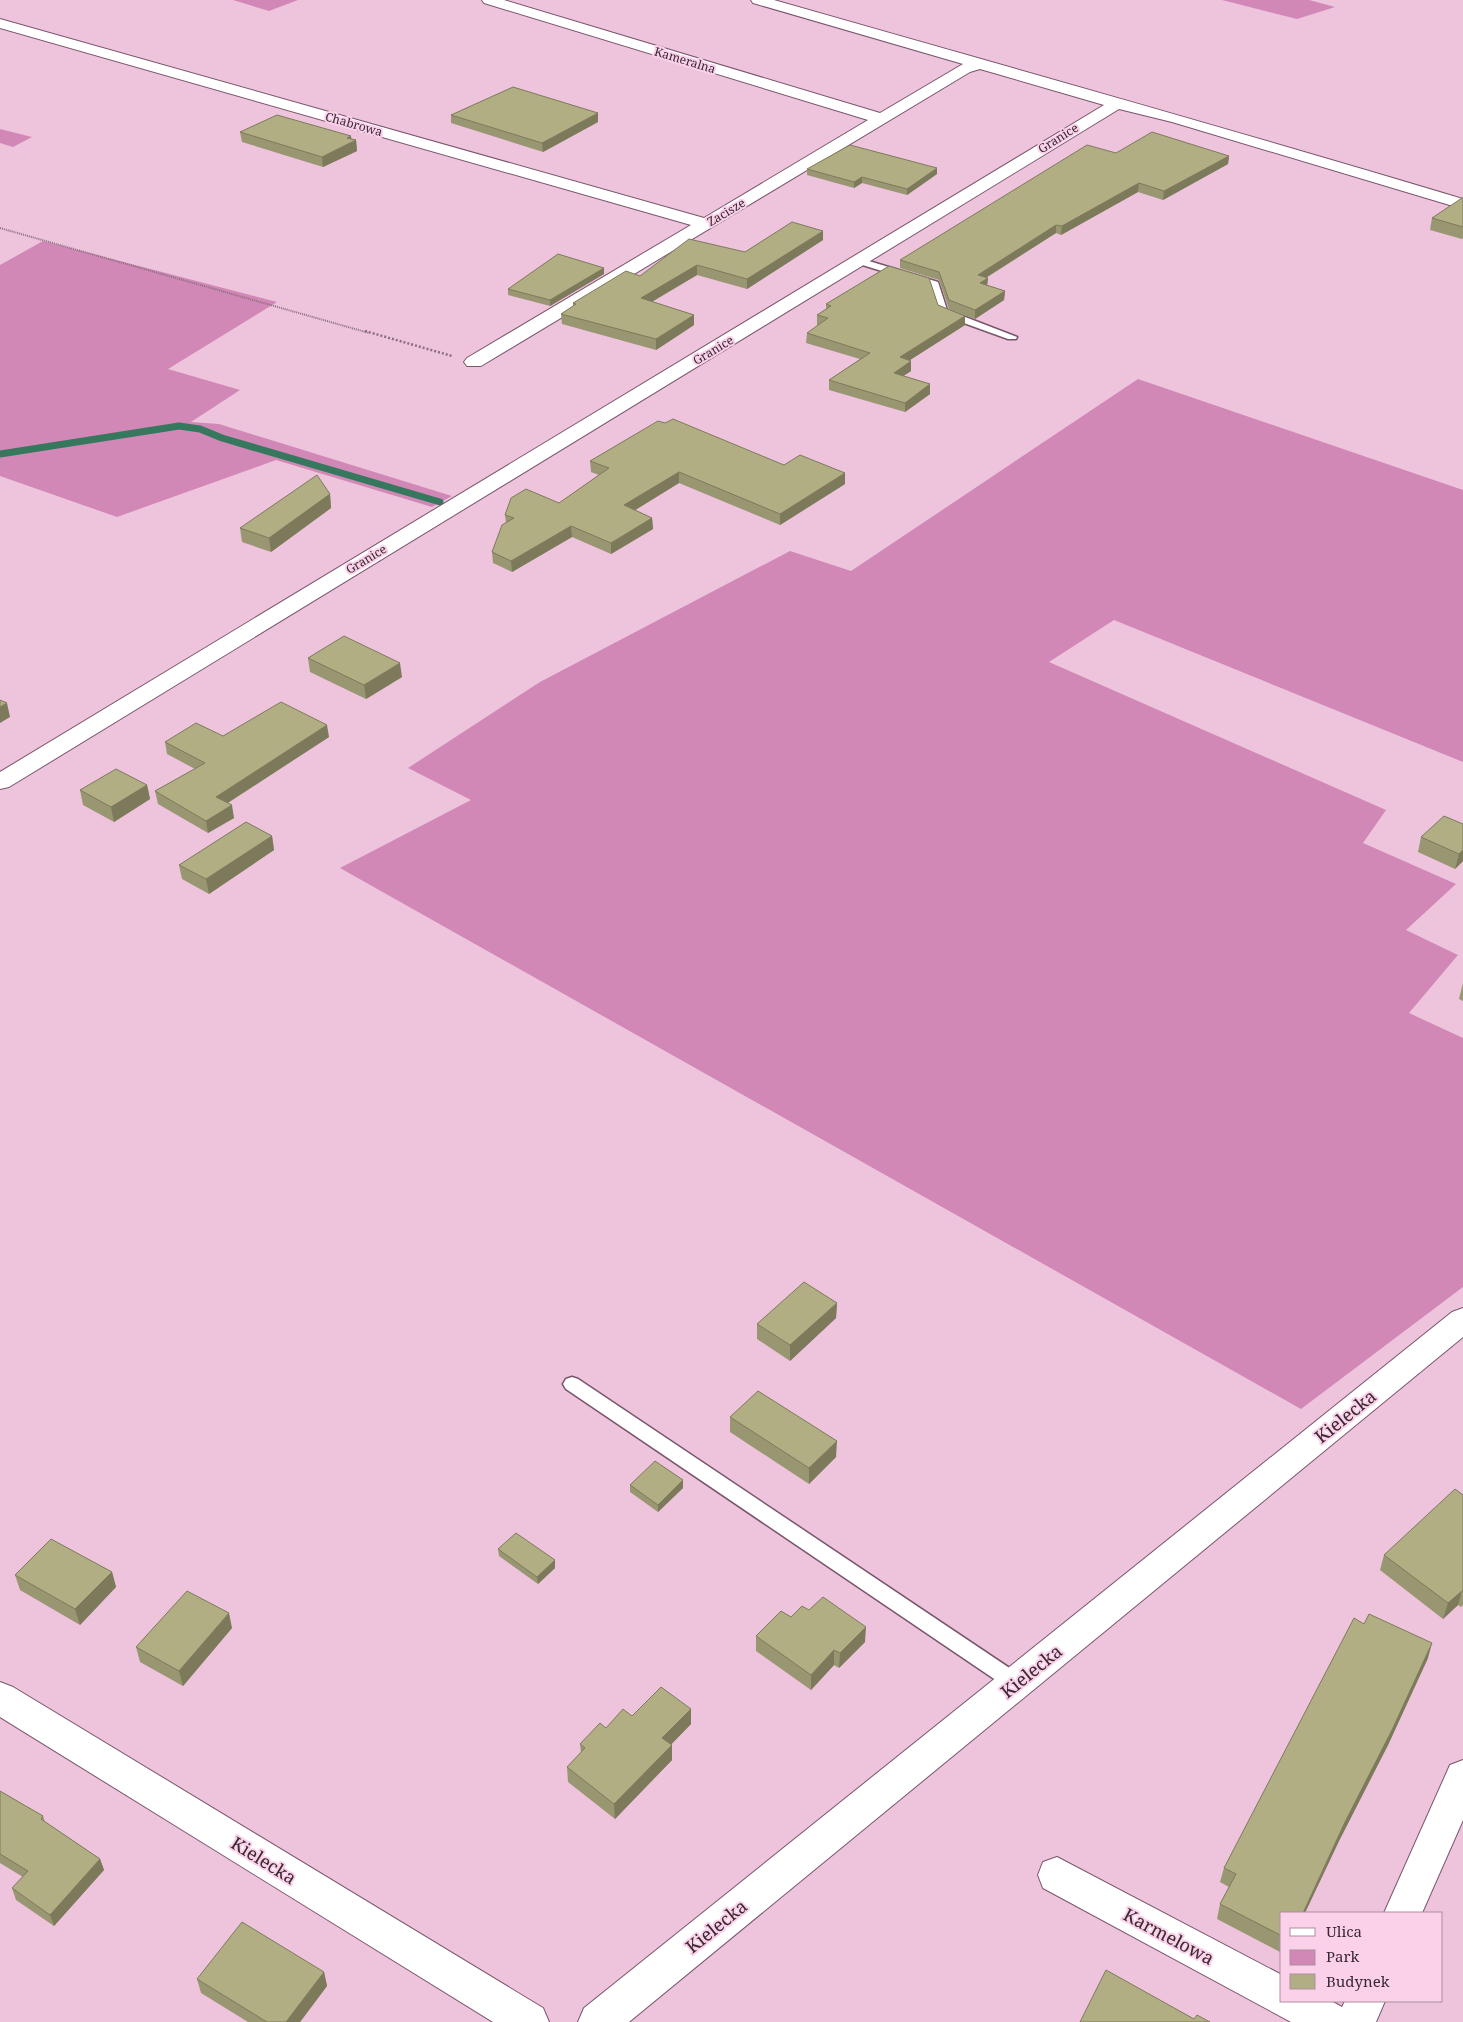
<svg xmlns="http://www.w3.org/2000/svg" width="1463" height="2022" viewBox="0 0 1463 2022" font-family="'Noto Serif',serif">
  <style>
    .green { fill: #d288b6 }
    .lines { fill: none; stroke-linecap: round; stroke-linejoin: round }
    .stream { stroke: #35785d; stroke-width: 7 }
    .lane-casing { stroke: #79556b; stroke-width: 3 }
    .street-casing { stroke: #79556b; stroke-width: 2 }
    .secondary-casing { stroke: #79556b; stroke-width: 2 }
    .path-far1 { stroke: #8b6f7f; stroke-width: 2; stroke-dasharray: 1 1; stroke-linecap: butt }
    .path { stroke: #8b6f7f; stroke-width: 2.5; stroke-dasharray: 2 2; stroke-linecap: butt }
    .lane { fill: #fff; fill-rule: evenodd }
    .street { fill: #fff; fill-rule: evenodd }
    .secondary { fill: #fff; fill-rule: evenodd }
    .wall { fill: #999672 }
    .shaded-wall { fill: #7d7a5c }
    .building { fill: #b2ae84; stroke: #7d7a5c }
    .labels { text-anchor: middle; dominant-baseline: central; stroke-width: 4; stroke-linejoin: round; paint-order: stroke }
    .far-street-label { font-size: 12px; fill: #392932; stroke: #fbd1ea }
    .near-street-label { font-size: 18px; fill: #392932; stroke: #fbd1ea }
  </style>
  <rect width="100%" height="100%" fill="#eec4dd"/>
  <g class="green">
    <polygon points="233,0 298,0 269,11"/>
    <polygon points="1222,0 1309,0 1335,7 1297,19"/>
    <polygon points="0,129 32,137 13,147 0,143"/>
    <polygon points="43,241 277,302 168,369 240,390 191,422 219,424 452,496 432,507 276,460 117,517 0,476 0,265"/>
    <polygon points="1138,379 1463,490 1463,762 1114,620 1049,662 1386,810 1363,843 1456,884 1406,930 1458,955 1409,1013 1463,1038 1463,1287 1301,1409 340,868 471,800 408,768 540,682 790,551 851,571"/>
  </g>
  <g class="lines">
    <polyline class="stream" points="0,454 179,426 200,429 222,438 440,502"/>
    <defs>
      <g id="lane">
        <polygon points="859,258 938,282 947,310 1017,337 1016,339 1008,339 939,314 930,286 856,263 854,261"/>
        <polygon points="572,1377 578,1379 1023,1677 1026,1683 1023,1689 1016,1691 1009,1689 566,1389 563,1384 566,1379"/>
      </g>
      <g id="street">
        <path d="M482,0H504L880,113L963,64L753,3L751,0H774C1004,66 1234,130 1463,199V209L1172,122L1119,109L9,787L0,789V772L1104,105L980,69L970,72L481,366H467L464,362L467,358L691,225L0,28V19L704,218L868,120L484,3Z"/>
        <polygon points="0,1682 13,1687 543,2008 549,2022 493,2022 0,1717"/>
        <polygon points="1463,1760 1463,1820 1422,1913 1384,1913 1450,1765"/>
        <polygon points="1057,1857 1282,1975 1282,2001 1331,2001 1342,2007 1345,2001 1385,2001 1376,2022 1291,2022 1043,1888 1038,1875 1043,1862"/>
      </g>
      <polygon id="secondary" points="1463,1308 1463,1337 629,2022 578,2022 584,2008 1452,1312"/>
    </defs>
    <use href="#lane" class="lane-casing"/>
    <use href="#street" class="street-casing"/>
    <use href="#secondary" class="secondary-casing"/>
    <polyline class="path-far1" points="0,228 369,333"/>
    <polyline class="path" points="365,331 452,356"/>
    <use href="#lane" class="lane"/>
    <use href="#street" class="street"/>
    <use href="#secondary" class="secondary"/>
  </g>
  <g class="wall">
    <polygon points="451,115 598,122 543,152 451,123"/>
    <polygon points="240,132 351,139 356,140 357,151 323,167 242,142"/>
    <polygon points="1116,153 1229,156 1228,164 1163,200 1138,192 1061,235 1056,233 986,278 988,278 987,285 1005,291 1004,300 975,319 949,309 939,280 900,268 900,260"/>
    <polygon points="807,169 937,174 907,195 862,183 854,188 807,175"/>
    <polygon points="1463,198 1463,238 1462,239 1430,230 1432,218"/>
    <polygon points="823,240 747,289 697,275 652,302 694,315 694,325 656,350 562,324 561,314 573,306 573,303 640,276 745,252"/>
    <polygon points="604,268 604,274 550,306 508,295 508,289"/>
    <polygon points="826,304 938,305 965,316 965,325 910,360 911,371 903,376 930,384 930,394 905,412 829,390 829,380 860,359 806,343 807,333 819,325 817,325 817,315 826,309"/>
    <polygon points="590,461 784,465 845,473 845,484 780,525 679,483 635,510 652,518 653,529 611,554 572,537 512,572 493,563 492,552 506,523 505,515 559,503 599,475 591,472"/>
    <polygon points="330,494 331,508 271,552 242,542 240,528"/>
    <polygon points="308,658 402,677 366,699 310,672"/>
    <polygon points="223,736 329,737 228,803 234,818 208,833 158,804 155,791 195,769 167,754 165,742"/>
    <polygon points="147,785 150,799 114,822 83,805 80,790"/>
    <polygon points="1463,824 1463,861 1455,869 1418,852 1421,837"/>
    <polygon points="272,836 274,850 209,894 182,879 179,865"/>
    <polygon points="1463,983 1463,1001 1459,999"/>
    <polygon points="837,1303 836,1318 790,1361 757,1339 757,1324"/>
    <polygon points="730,1417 836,1457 809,1484 730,1432"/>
    <polygon points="683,1480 683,1488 658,1512 630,1492 630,1485"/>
    <polygon points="1463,1495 1463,1605 1461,1607 1458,1605 1443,1619 1380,1570 1384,1555"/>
    <polygon points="498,1549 555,1560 555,1568 538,1584 499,1556"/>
    <polygon points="112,1572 116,1587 80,1625 20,1590 15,1575"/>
    <polygon points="809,1610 865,1642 839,1668 834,1665 811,1690 756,1651 756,1636 791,1617"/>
    <polygon points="232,1628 183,1686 140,1662 136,1647"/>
    <polygon points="1428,1658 1388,1745 1341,1837 1282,1913 1282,1953 1217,1919 1220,1904 1229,1887 1220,1882 1224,1868"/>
    <polygon points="632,1716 691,1724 671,1744 672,1745 672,1760 615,1819 568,1782 567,1767 581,1753 580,1744 606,1728"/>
    <polygon points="0,1791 43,1816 45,1822 100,1859 104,1870 54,1926 16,1900 12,1888 23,1877 0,1863"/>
    <polygon points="324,1972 327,1986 300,2022 248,2022 201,1993 197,1979"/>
  </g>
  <g class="shaded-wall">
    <polygon points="598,113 598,122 543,152 542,143"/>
    <polygon points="351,136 352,143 356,140 357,151 323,167 322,157 347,138"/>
    <polygon points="1229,156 1228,164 1163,200 1164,191"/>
    <polygon points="937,168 937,174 907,195 907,189"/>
    <polygon points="862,177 862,183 854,188 854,182"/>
    <polygon points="1139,183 1138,192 1061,235 1062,226"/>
    <polygon points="1056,225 1056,233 977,283 978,275"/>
    <polygon points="823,231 823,240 747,289 747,279"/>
    <polygon points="697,265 697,275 641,308 641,298"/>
    <polygon points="604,268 604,274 550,306 550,300"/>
    <polygon points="988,278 987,287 980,283"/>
    <polygon points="1005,291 1004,300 975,319 975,310"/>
    <polygon points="694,315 694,325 656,350 656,339"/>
    <polygon points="965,316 965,325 899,367 900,357"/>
    <polygon points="911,361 911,371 893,383 894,373"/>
    <polygon points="930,384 930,394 905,412 905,403"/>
    <polygon points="679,472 679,483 624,517 624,505"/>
    <polygon points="845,473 845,484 780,525 780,514"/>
    <polygon points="330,494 331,508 271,552 269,538"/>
    <polygon points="652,518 653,529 611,554 611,543"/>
    <polygon points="571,526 572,537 512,572 511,561"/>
    <polygon points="400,663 402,677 366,699 364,685"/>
    <polygon points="7,703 10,717 0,723 0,707"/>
    <polygon points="327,725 329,737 218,809 216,797"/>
    <polygon points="147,785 150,799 114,822 111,807"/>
    <polygon points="232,805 234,818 208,833 206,821"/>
    <polygon points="272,836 274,850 209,894 206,879"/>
    <polygon points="1463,850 1463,861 1455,869 1459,854"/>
    <polygon points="837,1303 836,1318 790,1361 790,1345"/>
    <polygon points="837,1441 836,1457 809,1484 809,1468"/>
    <polygon points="683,1480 683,1488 658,1512 658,1505"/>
    <polygon points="555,1560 555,1568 538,1584 537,1577"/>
    <polygon points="112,1572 116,1587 80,1625 75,1609"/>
    <polygon points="1462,1590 1458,1605 1443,1619 1448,1603"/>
    <polygon points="229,1613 232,1628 183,1686 179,1671"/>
    <polygon points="866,1627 865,1642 839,1668 840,1653"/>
    <polygon points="1432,1643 1428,1658 1388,1745 1341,1837 1305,1913 1303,1913 1345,1822"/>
    <polygon points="834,1650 834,1665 811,1690 811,1675"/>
    <polygon points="691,1709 691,1724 663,1753 662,1738"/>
    <polygon points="672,1745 672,1760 615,1819 614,1804"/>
    <polygon points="100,1859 104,1870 54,1926 50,1915"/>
    <polygon points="324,1972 327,1986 300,2022 286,2022"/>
  </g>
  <g class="building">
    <polygon points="513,87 598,113 542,143 451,115"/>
    <polygon points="277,115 351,136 347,138 356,140 322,157 240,132"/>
    <polygon points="1152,132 1229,156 1164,191 1139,183 1062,226 1056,225 978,275 988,278 980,283 1005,291 975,310 949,300 939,272 900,260 1087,145 1116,153"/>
    <polygon points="850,145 937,168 907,189 862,177 854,182 807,169"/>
    <polygon points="1462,198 1463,198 1463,227 1432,218"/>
    <polygon points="792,222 823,231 747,279 697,265 641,298 694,315 656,339 561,314 576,304 573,303 626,271 640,276 689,239 745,252"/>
    <polygon points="558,254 604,268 550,300 508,289"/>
    <polygon points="889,266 929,278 938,305 965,316 900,357 911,361 894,373 930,384 905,403 829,380 870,353 807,333 828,318 817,315 831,306 826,304"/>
    <polygon points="673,419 784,465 800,455 845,473 780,514 679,472 624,505 652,518 611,543 571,526 511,561 492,552 502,525 514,518 505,515 511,498 526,489 559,503 609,468 590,461 658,421 665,423"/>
    <polygon points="317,475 330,494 269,538 240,528"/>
    <polygon points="344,636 400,663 364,685 308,658"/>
    <polygon points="0,700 7,703 0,707"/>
    <polygon points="281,702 327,725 216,797 232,805 206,821 155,791 205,763 165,742 196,723 223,736"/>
    <polygon points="116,769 147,785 111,807 80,790"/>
    <polygon points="1444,816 1463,824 1463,850 1459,854 1421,837"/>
    <polygon points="246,822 272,836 206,879 179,865"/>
    <polygon points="804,1282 837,1303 790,1345 757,1324"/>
    <polygon points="758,1391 837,1441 809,1468 730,1417"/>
    <polygon points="655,1461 683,1480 658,1505 630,1485"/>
    <polygon points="1455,1489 1463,1495 1463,1590 1448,1603 1384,1555"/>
    <polygon points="516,1533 555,1560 537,1577 498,1549"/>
    <polygon points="51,1539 112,1572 75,1609 15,1575"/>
    <polygon points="187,1591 229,1613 179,1671 136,1647"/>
    <polygon points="823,1597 866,1627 840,1653 834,1650 811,1675 756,1636 781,1611 791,1617 802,1606 809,1610"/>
    <polygon points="1369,1614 1432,1643 1392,1730 1345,1822 1303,1913 1282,1913 1282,1936 1220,1904 1236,1874 1224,1868 1354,1618 1364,1624"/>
    <polygon points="661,1687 691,1709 662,1738 672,1745 614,1804 567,1767 585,1748 580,1744 600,1723 606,1728 623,1709 632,1716"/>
    <polygon points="0,1791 43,1816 41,1819 100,1859 50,1915 12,1888 28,1871 0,1854"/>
    <polygon points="242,1922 324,1972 286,2022 267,2022 197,1979"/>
    <polygon points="1106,1970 1194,2019 1197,2015 1210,2022 1080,2022"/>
  </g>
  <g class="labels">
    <g class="far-street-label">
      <text transform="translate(685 60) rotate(17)">Kameralna</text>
      <text transform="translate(354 124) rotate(16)">Chabrowa</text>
      <text transform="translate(1058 138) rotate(-32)">Granice</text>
      <text transform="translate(726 212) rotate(-31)">Zacisze</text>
      <text transform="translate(713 350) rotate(-31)">Granice</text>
      <text transform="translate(366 559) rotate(-31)">Granice</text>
    </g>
    <g class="near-street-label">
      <text transform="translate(1345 1416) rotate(-39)">Kielecka</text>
      <text transform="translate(1031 1671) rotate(-39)">Kielecka</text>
      <text transform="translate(264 1860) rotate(32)">Kielecka</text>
      <text transform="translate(716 1926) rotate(-39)">Kielecka</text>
      <text transform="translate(1169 1936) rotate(28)">Karmelowa</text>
    </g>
  </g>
  <rect x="1280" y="1912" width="162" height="90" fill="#fbd1ea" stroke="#ad8ea0"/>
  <rect x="1290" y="1928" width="25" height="8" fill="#ffffff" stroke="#ad8ea0"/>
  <text x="1326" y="1937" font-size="15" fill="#392932">Ulica</text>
  <rect x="1290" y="1950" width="25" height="15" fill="#d288b6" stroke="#ad8ea0"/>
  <text x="1326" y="1962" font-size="15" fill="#392932">Park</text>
  <rect x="1290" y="1974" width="25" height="15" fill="#b2ae84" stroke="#ad8ea0"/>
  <text x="1326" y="1987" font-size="15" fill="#392932">Budynek</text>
</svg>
